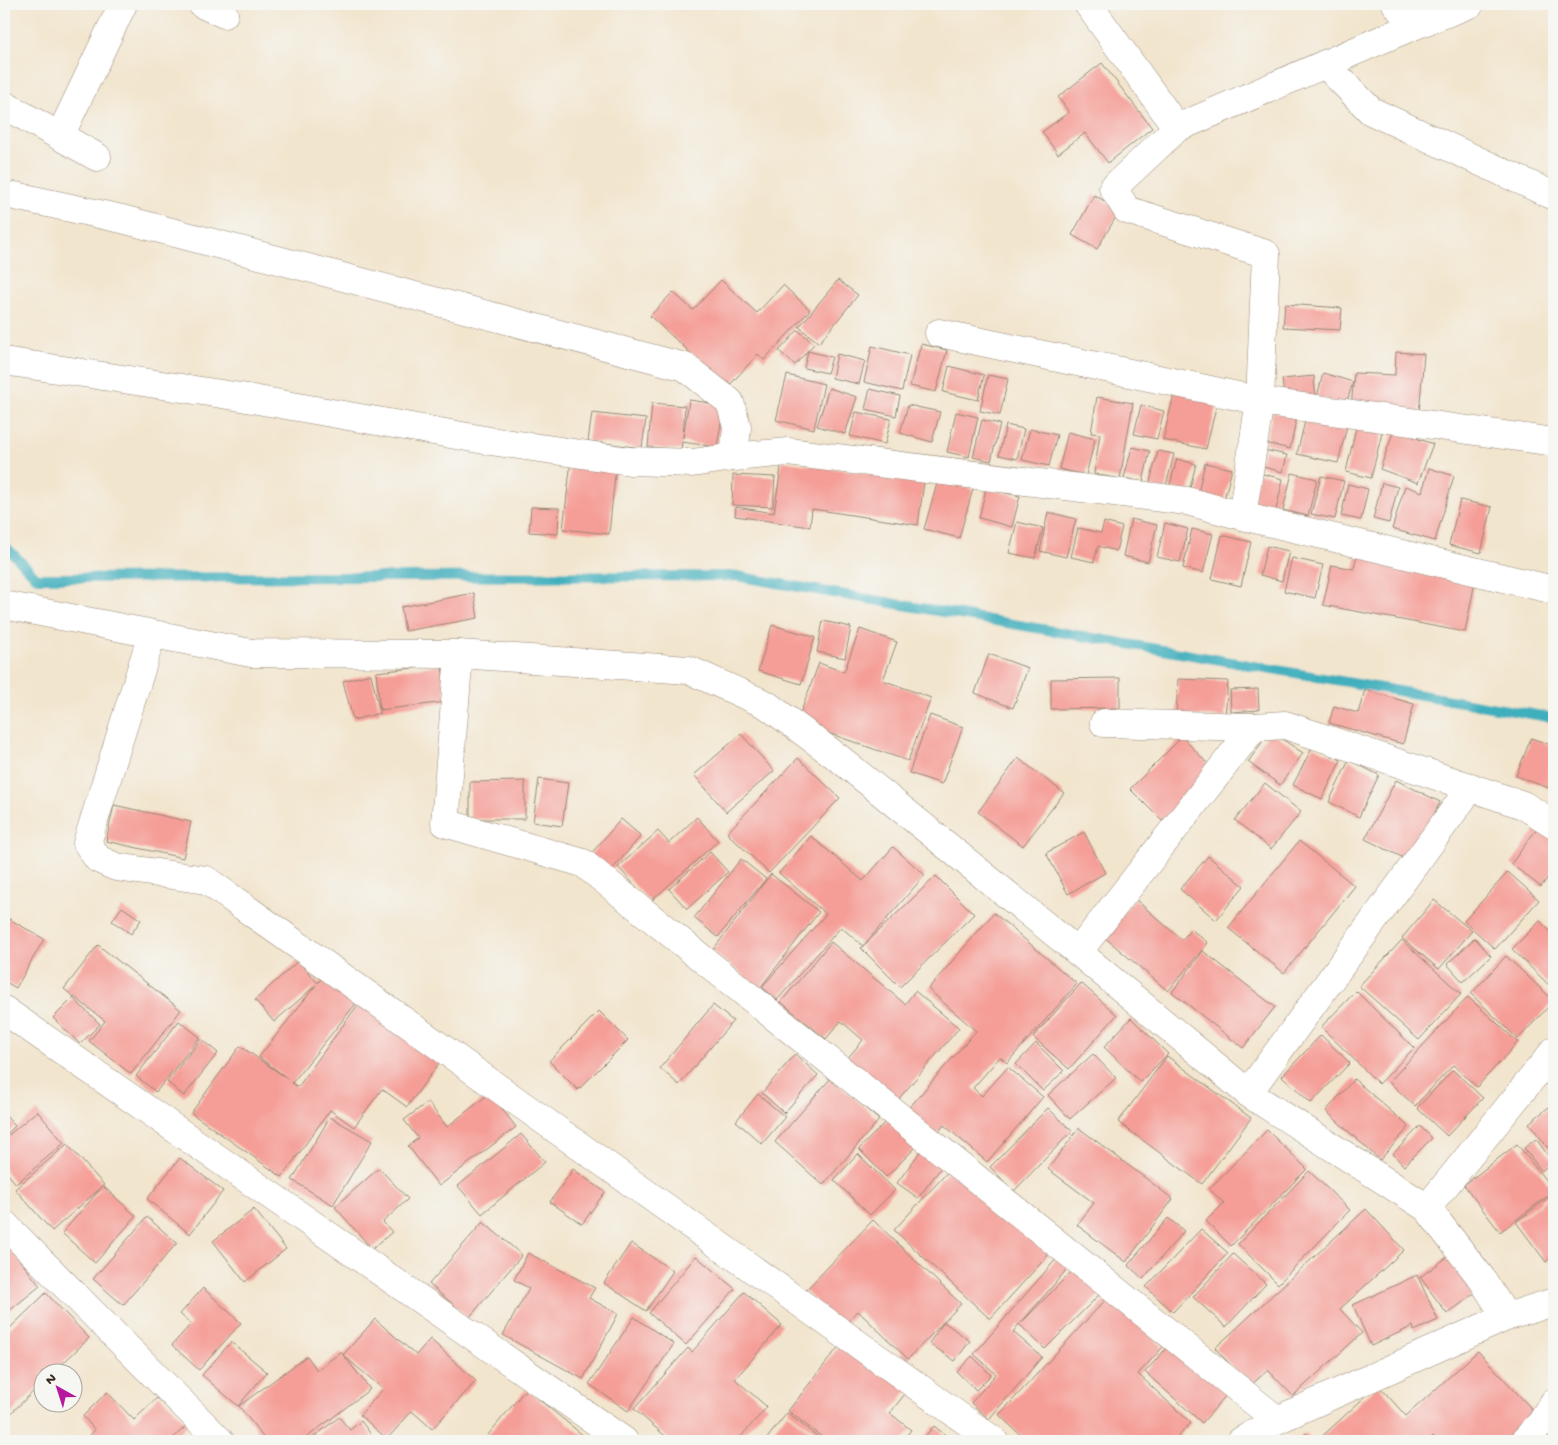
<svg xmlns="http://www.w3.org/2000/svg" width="1558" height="1445" viewBox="0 0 1558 1445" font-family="'Gochi Hand',sans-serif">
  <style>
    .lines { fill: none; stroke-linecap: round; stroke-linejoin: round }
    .stream { stroke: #41afbd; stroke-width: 10 }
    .building { fill: #f59e97 }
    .minor-casing { stroke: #968876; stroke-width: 29 }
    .minor { stroke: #fff; stroke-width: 28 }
  </style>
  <rect width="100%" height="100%" fill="#f6f6f2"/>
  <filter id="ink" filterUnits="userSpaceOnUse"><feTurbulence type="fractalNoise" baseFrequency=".02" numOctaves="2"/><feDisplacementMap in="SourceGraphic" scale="10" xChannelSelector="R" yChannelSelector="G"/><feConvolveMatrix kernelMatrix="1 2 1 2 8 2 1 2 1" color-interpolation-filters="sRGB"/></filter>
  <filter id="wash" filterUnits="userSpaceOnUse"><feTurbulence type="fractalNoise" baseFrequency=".0096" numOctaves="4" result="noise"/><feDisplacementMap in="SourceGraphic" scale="20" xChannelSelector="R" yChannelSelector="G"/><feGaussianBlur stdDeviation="1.12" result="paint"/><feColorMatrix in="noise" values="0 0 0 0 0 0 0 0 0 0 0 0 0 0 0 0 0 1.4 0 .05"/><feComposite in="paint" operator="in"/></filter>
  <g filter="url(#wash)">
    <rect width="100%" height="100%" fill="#f2e5ce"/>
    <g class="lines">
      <polyline class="stream" points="4,545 37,578 736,576 1554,718"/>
    </g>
    <g id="blocks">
      <g class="building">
        <polygon points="1102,63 1152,128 1108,163 1085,133 1058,154 1042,132 1069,112 1058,97"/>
        <polygon points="1094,195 1120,210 1097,249 1072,235"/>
        <polygon points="721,280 757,313 783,285 810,310 764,360 758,354 728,387 650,316 673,292 693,310"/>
        <polygon points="838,280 858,295 819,343 799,327"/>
        <polygon points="1285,304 1342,308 1340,330 1283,327"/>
        <polygon points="798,330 814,344 795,365 779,351"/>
        <polygon points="921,344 947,350 936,392 910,386"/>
        <polygon points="872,346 910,355 902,391 864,382"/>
        <polygon points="808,351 832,357 827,373 804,368"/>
        <polygon points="1396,352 1424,354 1419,414 1351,409 1354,373 1395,375"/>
        <polygon points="837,354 865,361 859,384 832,378"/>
        <polygon points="949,366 984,375 978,400 943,392"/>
        <polygon points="1323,373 1353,382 1346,405 1317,397"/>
        <polygon points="787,375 824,384 814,429 776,420"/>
        <polygon points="988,375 1008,379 1000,415 980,411"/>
        <polygon points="1314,376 1316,401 1285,404 1282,379"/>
        <polygon points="829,388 857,397 845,434 817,426"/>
        <polygon points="870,389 900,396 896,416 865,409"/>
        <polygon points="1175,390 1218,399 1206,449 1163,440"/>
        <polygon points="1097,397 1133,403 1120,479 1094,474 1100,434 1091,433"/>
        <polygon points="689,400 724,405 717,447 682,442 681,450 648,447 652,403 685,406 683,438"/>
        <polygon points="908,405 940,412 932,442 900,433"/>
        <polygon points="1141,405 1164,411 1157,439 1134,434"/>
        <polygon points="856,412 891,419 885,444 850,436"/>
        <polygon points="956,412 978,417 969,457 947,452"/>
        <polygon points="1273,412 1297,417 1290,449 1265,443"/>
        <polygon points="592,413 646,419 642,448 588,441"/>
        <polygon points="1307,413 1348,422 1338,463 1297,454"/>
        <polygon points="982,420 1000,424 991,461 973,457"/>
        <polygon points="1357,423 1383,429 1371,478 1346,472"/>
        <polygon points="1006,425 1024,429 1017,459 999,455"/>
        <polygon points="1030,429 1057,435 1049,466 1022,460"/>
        <polygon points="1394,430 1433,444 1418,483 1380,469"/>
        <polygon points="1068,432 1095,439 1086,475 1059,469"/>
        <polygon points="1132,447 1150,451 1143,482 1124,478"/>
        <polygon points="1264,450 1287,455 1283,472 1260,466"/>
        <polygon points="1158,451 1174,454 1165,490 1149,486"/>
        <polygon points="1177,459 1196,464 1189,492 1169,488"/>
        <polygon points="571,461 616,465 609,534 563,529"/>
        <polygon points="782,461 924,482 918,525 812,509 810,527 735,516 736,507 774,513"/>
        <polygon points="1205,463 1232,469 1223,503 1197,497"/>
        <polygon points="1429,468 1454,476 1435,541 1392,529 1405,486 1422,492"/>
        <polygon points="1259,473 1283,479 1276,510 1252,504"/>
        <polygon points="1292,473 1317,479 1308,516 1283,510"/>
        <polygon points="733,475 775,477 773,507 732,505"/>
        <polygon points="1321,476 1344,481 1335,519 1311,514"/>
        <polygon points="938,480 973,489 959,538 924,529"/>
        <polygon points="1382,483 1398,487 1389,523 1373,519"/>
        <polygon points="1348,484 1368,489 1361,520 1341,516"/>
        <polygon points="986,489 1020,496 1012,527 979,518"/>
        <polygon points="1460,500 1492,507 1481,553 1449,545"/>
        <polygon points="531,507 559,508 558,534 529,532"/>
        <polygon points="1048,512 1076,519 1066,557 1040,551"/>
        <polygon points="1131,519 1157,525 1148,562 1123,556"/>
        <polygon points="1017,522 1043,528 1035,558 1009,553"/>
        <polygon points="1104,522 1122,527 1116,551 1098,546 1094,562 1071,557 1078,528 1101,533"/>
        <polygon points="1165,523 1188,529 1180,562 1157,557"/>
        <polygon points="1192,529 1213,534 1203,573 1183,568"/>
        <polygon points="1222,535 1251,542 1241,586 1212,579"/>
        <polygon points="1267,546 1289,551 1282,581 1260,575"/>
        <polygon points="1357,554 1476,577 1465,632 1323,605 1332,565 1354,569"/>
        <polygon points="1292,558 1323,565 1315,598 1284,591"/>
        <polygon points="474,593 478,618 405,631 401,607"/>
        <polygon points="823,621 851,627 845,658 817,652"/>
        <polygon points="772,625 815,637 801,684 758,671"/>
        <polygon points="860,629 897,642 883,680 931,698 908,761 797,722 819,663 844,672"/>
        <polygon points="989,654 1028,668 1013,708 975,693"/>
        <polygon points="442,665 446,702 380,710 376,672"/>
        <polygon points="371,674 380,713 353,720 343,681"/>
        <polygon points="1120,678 1120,708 1051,709 1051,679"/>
        <polygon points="1178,679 1228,681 1225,717 1176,715"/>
        <polygon points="1258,689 1259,710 1231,712 1230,690"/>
        <polygon points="1365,690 1414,704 1403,744 1329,723 1334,706 1358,713"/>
        <polygon points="930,715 963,727 942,784 909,773"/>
        <polygon points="1270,731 1303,753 1280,785 1248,762"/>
        <polygon points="741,734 774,771 726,812 694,775"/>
        <polygon points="1182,737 1214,770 1162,821 1130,789"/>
        <polygon points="1531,738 1554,746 1554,790 1516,776"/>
        <polygon points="1313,746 1341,760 1322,799 1293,785"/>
        <polygon points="798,758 840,798 769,873 727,833"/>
        <polygon points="1018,758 1064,793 1023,846 978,812"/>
        <polygon points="1349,760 1379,775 1359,817 1329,802"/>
        <polygon points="539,779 568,783 562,826 533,822"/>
        <polygon points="1396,780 1440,802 1410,861 1365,839"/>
        <polygon points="525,781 525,819 470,819 470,782"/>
        <polygon points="1265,783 1301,812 1271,849 1235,820"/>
        <polygon points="114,805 191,822 183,858 106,841"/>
        <polygon points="697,817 718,841 650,902 618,867 658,831 669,843"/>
        <polygon points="621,819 641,836 610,872 590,855"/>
        <polygon points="1538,827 1554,839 1554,869 1541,887 1511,864"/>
        <polygon points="1084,832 1105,873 1068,894 1046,853"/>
        <polygon points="811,836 863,881 893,847 925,875 863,946 841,927 777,1000 762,987 826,914 779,873"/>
        <polygon points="1299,841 1355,886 1284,973 1228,928"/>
        <polygon points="710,852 728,872 687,909 669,889"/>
        <polygon points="1208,856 1244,886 1216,920 1180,889"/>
        <polygon points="741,859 766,879 718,937 694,918"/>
        <polygon points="1508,872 1539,900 1495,949 1464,921"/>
        <polygon points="771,874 819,912 760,988 712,951"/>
        <polygon points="936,876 974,914 900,987 861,948"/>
        <polygon points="1135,899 1182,940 1191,929 1208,943 1168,991 1103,936"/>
        <polygon points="1434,900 1472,931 1439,969 1402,938"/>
        <polygon points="122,907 141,920 131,934 112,921"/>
        <polygon points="994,913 1077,984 1007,1063 1000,1057 973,1088 982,1096 1008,1067 1043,1097 987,1162 944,1125 936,1135 907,1110 976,1031 928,989"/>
        <polygon points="4,916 44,939 16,988 4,981"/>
        <polygon points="1540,921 1554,935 1554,990 1512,949"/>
        <polygon points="1475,938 1491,956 1463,982 1447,964"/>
        <polygon points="1402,940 1461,994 1419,1040 1359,986"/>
        <polygon points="831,942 905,1004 915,991 959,1028 896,1102 846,1060 863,1040 841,1021 826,1039 781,1002"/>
        <polygon points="98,945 181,1010 131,1074 89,1041 105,1021 64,989"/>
        <polygon points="1203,951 1275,1007 1243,1048 1172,992"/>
        <polygon points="1506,956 1554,1001 1518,1039 1471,994"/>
        <polygon points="298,961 318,983 325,974 358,1001 292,1083 298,1087 365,995 445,1055 407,1107 382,1089 354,1127 330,1110 282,1177 191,1113 240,1046 288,1079 259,1057 316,985 274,1022 255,1000"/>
        <polygon points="1081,983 1117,1015 1069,1069 1033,1037"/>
        <polygon points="1356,991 1414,1048 1379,1084 1321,1027"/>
        <polygon points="1468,997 1518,1042 1477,1087 1453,1065 1415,1106 1389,1082"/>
        <polygon points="73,998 100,1024 80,1044 53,1018"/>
        <polygon points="713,1005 733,1021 679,1085 660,1068"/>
        <polygon points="599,1011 628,1040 578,1090 549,1061"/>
        <polygon points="1131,1018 1168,1054 1140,1082 1104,1047"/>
        <polygon points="179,1021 200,1037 156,1092 136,1076"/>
        <polygon points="1321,1035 1350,1063 1311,1103 1282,1076"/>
        <polygon points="201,1039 218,1053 184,1096 167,1082"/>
        <polygon points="1036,1043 1064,1071 1043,1091 1016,1064"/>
        <polygon points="795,1054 818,1075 784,1113 762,1093"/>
        <polygon points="1093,1054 1116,1078 1070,1119 1048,1095"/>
        <polygon points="1167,1056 1251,1118 1202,1184 1118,1122"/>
        <polygon points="1453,1070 1483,1098 1447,1136 1417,1108"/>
        <polygon points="831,1078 879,1120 823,1185 775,1142"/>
        <polygon points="1354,1079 1409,1127 1380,1160 1326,1111"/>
        <polygon points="490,1093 516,1127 439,1186 408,1146 418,1138 404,1120 428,1102 447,1127"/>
        <polygon points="758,1094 785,1117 762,1144 736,1121"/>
        <polygon points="1554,1103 1554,1156 1529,1123"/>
        <polygon points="1048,1108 1072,1131 1014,1191 990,1167"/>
        <polygon points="37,1111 64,1143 16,1184 4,1169 4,1139"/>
        <polygon points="4,1114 15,1126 4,1137"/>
        <polygon points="892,1115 920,1143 886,1177 859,1149"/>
        <polygon points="330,1117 372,1141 333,1205 292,1180"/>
        <polygon points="1420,1126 1432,1138 1404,1166 1393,1154"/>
        <polygon points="1079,1128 1173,1199 1126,1262 1077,1225 1094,1203 1048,1169"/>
        <polygon points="1267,1130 1307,1169 1231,1246 1206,1221 1224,1203 1209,1189"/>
        <polygon points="521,1134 545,1162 482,1214 458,1186"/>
        <polygon points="1536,1139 1553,1162 1541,1171 1524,1148"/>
        <polygon points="67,1144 104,1185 52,1231 15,1189"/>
        <polygon points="1517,1144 1554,1191 1500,1232 1464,1185"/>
        <polygon points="922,1149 943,1165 918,1198 897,1183"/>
        <polygon points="858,1154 895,1190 870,1215 834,1180"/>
        <polygon points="180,1158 223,1191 190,1234 147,1199"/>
        <polygon points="955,1164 1051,1252 990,1319 894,1230"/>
        <polygon points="379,1168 408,1199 383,1222 392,1232 372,1249 335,1207"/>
        <polygon points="573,1169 605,1192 582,1224 550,1202"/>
        <polygon points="1309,1171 1350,1210 1278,1284 1238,1244"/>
        <polygon points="103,1186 136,1216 95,1263 62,1233"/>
        <polygon points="1549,1197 1554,1204 1554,1255 1546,1262 1516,1222"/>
        <polygon points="254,1209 286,1249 245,1282 213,1241"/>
        <polygon points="1366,1209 1404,1250 1340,1309 1362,1333 1293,1396 1268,1370 1250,1386 1215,1348"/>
        <polygon points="147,1217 177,1243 123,1305 93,1279"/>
        <polygon points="1168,1218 1184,1231 1143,1279 1128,1265"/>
        <polygon points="873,1220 961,1304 908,1359 858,1311 843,1327 805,1291"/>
        <polygon points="483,1222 522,1255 469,1318 429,1284"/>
        <polygon points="1201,1229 1228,1253 1173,1312 1146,1287"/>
        <polygon points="4,1240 40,1286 4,1315"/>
        <polygon points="631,1243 673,1271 646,1311 604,1283"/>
        <polygon points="528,1253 595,1288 589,1298 618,1314 583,1379 503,1335 529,1288 514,1280"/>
        <polygon points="1453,1253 1479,1290 1447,1314 1420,1277"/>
        <polygon points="1233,1254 1266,1284 1226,1327 1193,1297"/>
        <polygon points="696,1256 735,1289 686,1345 649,1313"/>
        <polygon points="1057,1258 1068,1268 1021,1323 1075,1268 1101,1293 1045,1349 1019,1324 1013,1332 1042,1357 989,1419 971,1403 996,1374 974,1354"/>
        <polygon points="1417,1275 1438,1320 1414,1331 1413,1326 1371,1346 1353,1305"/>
        <polygon points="203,1288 241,1323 199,1370 172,1345 191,1324 180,1314"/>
        <polygon points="744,1292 782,1325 735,1379 767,1407 737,1441 671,1441 634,1409 688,1348 692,1352"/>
        <polygon points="46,1293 89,1338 54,1372 42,1372 42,1383 4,1420 4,1334"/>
        <polygon points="1108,1297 1163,1347 1138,1374 1191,1423 1174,1441 1027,1441 999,1415"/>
        <polygon points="634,1317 674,1344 628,1411 589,1384"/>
        <polygon points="375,1319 416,1355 430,1339 476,1381 432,1429 412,1411 387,1439 360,1415 383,1389 343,1355"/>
        <polygon points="944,1322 970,1341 955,1361 929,1343"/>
        <polygon points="844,1340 908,1390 890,1413 911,1430 902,1441 827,1441 788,1411"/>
        <polygon points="231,1342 267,1372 238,1406 202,1375"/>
        <polygon points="1172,1342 1229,1392 1202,1423 1145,1372"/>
        <polygon points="1478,1351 1541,1419 1516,1441 1437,1441 1433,1436 1428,1441 1317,1441 1378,1385 1406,1416"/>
        <polygon points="341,1352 370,1389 302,1441 266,1441 239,1406 307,1356 317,1370"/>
        <polygon points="972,1356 991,1375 976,1390 957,1372"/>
        <polygon points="526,1389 590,1441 483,1441"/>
        <polygon points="107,1392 134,1420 160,1395 188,1424 170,1441 83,1441 95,1430 83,1416"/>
        <polygon points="787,1413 823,1441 765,1441"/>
        <polygon points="339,1417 350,1430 361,1421 376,1441 309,1441"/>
        <polygon points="934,1426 953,1441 921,1441"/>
        <polygon points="1306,1433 1313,1441 1297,1441"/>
      </g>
    </g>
  </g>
  <g filter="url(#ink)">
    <use href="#blocks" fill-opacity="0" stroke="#968876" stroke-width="1"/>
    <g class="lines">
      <defs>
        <g id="minor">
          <polyline points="202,4 224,14"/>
          <polyline points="1088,4 1177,128 1413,26"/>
          <polyline points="1396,4 1413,26 1470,4"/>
          <polyline points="1325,64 1371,111 1554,196"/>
          <polyline points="4,105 97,157"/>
          <polyline points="1177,128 1113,188 1127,210 1266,254 1260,401 1242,516"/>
          <polyline points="60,136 123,4"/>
          <polyline points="15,196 122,219 685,367 730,402 737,427 734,457"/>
          <polyline points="939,333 1201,388 1260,401 1554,442"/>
          <polyline points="4,361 241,397 490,441 630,461 692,463 734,457 788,452 1187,501 1242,516 1554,590"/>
          <polyline points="4,605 251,653 459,654 689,670 767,705 840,759 1078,952 1248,1093 1427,1208 1482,1279 1506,1317"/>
          <polyline points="152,634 87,843 98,859 116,867 206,880 994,1441"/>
          <polyline points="459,654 445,823 583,863 1277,1420"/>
          <polyline points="1104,723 1254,727 1285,725 1523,805 1554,824"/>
          <polyline points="1078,952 1254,727"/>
          <polyline points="4,1010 624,1441"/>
          <polyline points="1248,1093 1471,787"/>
          <polyline points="1427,1208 1554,1051"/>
          <polyline points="4,1224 220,1441"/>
          <polyline points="1241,1441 1277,1420 1506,1317 1554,1302"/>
          <polyline points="1524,1441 1541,1423 1554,1402"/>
        </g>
      </defs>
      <use href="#minor" class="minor-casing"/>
      <use href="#minor" class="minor"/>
    </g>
  </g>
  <rect width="1558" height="1445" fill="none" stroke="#f6f6f2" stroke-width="20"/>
  <g transform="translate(58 1388) rotate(321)"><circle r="24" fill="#f6f6f2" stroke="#aba49d"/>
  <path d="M0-4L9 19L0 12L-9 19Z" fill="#b5179e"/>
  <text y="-8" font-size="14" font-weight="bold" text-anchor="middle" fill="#3b2a1e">N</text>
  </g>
</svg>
